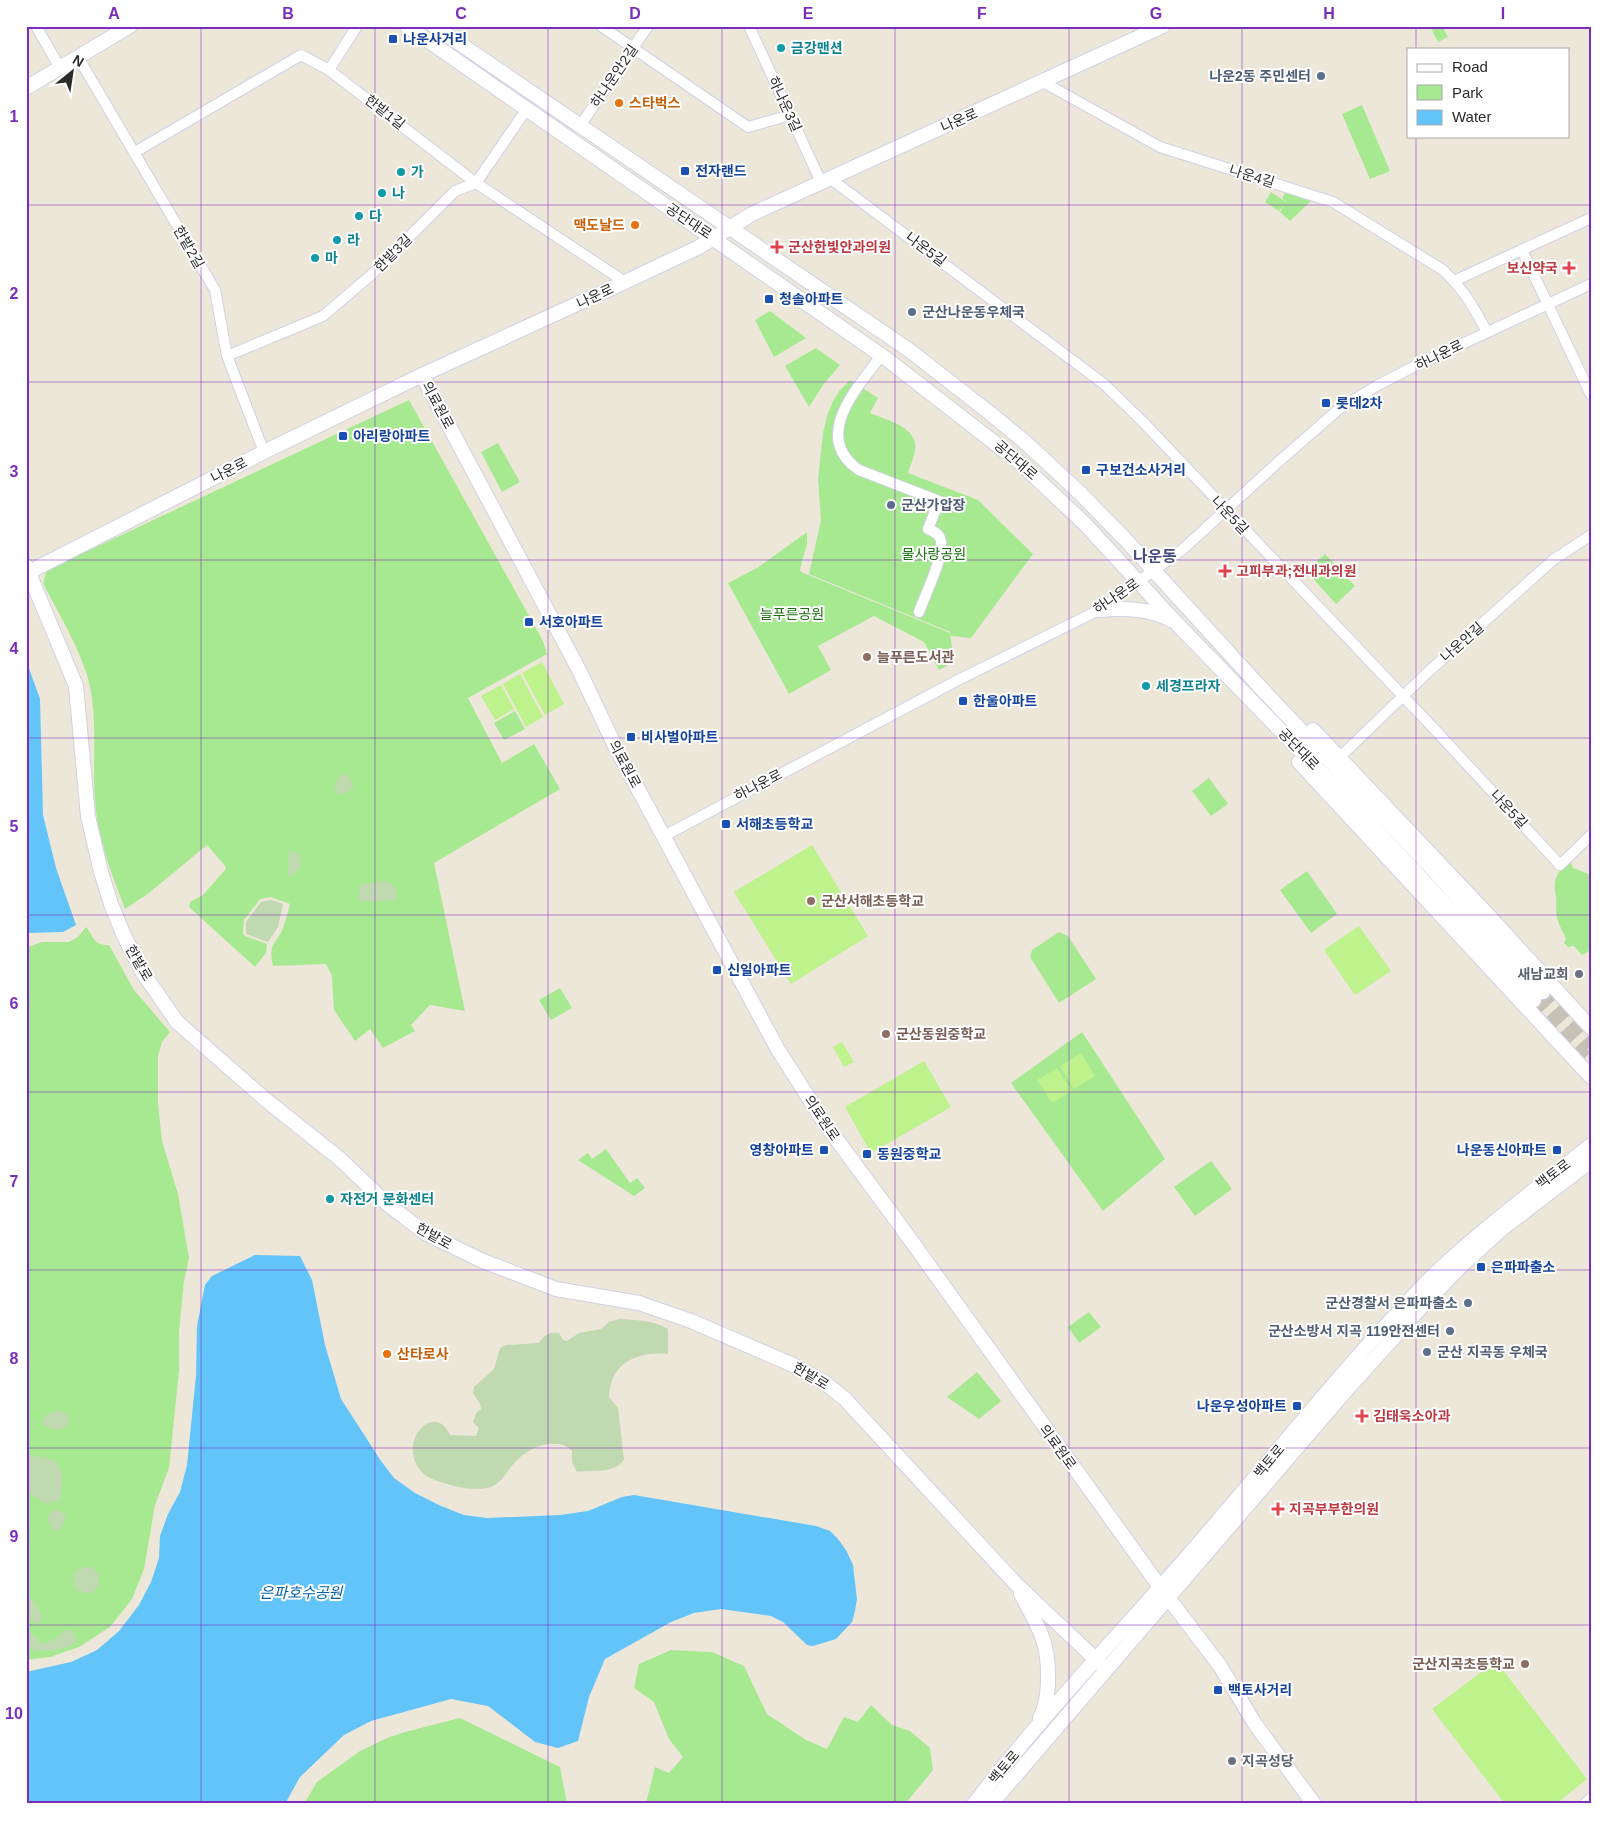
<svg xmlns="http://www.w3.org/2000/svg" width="1617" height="1830" viewBox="0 0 1617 1830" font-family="Helvetica,'Noto Sans KR',sans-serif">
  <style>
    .green { fill: #a7e991 }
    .cemetery { fill: #c0d9b0 }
    .pitch { fill: #bdf28c }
    .water { fill: #63c4fa }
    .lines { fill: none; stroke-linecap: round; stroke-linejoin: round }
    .tertiary-tunnel { stroke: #c6c1b7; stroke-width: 14; stroke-dasharray: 14 7; stroke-linecap: butt }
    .minor-casing { stroke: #cfd1e4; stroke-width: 12 }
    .tertiary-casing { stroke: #cfd1e4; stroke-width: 16 }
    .minor { stroke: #fff; stroke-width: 10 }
    .tertiary { stroke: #fff; stroke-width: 14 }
    .grid { fill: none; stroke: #7b2cbf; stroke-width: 1; stroke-opacity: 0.55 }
    .transit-dot { fill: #1a4fb4; stroke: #fff; stroke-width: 2 }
    .culture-dot { fill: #0f9aa8; stroke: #fff; stroke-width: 2 }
    .service-dot { fill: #5c6f8a; stroke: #fff; stroke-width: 2 }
    .food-dot { fill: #e8710a; stroke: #fff; stroke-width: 2 }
    .health-dot { fill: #e0444e; stroke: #fff; stroke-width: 2 }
    .education-dot { fill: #8d6e63; stroke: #fff; stroke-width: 2 }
    .worship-dot { fill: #6b7280; stroke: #fff; stroke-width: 2 }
    .labels { text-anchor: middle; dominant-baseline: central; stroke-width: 4; stroke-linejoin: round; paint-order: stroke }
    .transit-label { font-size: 14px; font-weight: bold; fill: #164399; stroke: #fff; text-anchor: start }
    .culture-label { font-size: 14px; font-weight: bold; fill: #0d838f; stroke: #fff; text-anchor: start }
    .street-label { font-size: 14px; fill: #2a2a2a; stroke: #fff }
    .service-label { font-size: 14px; font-weight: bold; fill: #4e5e75; stroke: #fff; text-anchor: end }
    .food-label { font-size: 14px; font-weight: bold; fill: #c56008; stroke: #fff; text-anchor: start }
    .health-label { font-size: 14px; font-weight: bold; fill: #be3a42; stroke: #fff; text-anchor: start }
    .park-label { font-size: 14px; fill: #1e6e13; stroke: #fff }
    .education-label { font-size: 14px; font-weight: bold; fill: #785e54; stroke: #fff; text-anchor: start }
    .worship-label { font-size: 14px; font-weight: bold; fill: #5b616d; stroke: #fff; text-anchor: end }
    .water-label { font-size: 15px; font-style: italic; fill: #015fa7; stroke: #fff }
    .quarter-label { font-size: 16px; font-weight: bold; fill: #464b7f; stroke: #fff }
    .neatline { fill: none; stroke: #7b2cbf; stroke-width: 2 }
    .grid-label { font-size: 16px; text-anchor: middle; font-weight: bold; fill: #7b2cbf }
  </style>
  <rect width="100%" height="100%" fill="#ede7da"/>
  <g class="green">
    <polygon points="1430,26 1442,26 1448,37 1438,42"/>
    <polygon points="1362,105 1390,171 1370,179 1342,114"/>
    <polygon points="1271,192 1286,202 1282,198 1285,193 1311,201 1290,221 1280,212 1284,205 1279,211 1265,202"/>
    <polygon points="770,311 806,338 774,357 755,320"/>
    <polygon points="816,348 840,365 823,385 809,407 785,366"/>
    <path d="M850,380L878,398L870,413C886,420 919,427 915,450C914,458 910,466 908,473L978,500L1033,554L971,638L951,636L950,632L809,574L821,520L818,479L823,433L827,416L833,401L840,390Z"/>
    <path d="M409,400L543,641L547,654L468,698L502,763L534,744L560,789L434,863L465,1011L430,1005L411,1025L415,1031L383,1048L370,1029L355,1041L334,1010L332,976L326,964L273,966C268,943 275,946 283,928C286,920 288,912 290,904L271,897L260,899L244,920L243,933L245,936L267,944L266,953L255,967L189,907L190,902L203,895L225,870L226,867L207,845L149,893L125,909C114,880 102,850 97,819C90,775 99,730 90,686C82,651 59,615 43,583L47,570Z"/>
    <polygon points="498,443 520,482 502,492 481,452"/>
    <polygon points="807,532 807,544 800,569 801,572 950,633 954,662 939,670 924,642 874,616 818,646 831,670 789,694 728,583 757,568"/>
    <polygon points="1325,554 1355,586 1336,604 1306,571"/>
    <polygon points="515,711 525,729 504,740 494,723"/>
    <polygon points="1209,778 1228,804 1211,816 1192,791"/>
    <path d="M1568,863H1571L1573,868L1591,875V950L1582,955L1574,946L1568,947L1564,943L1566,939C1564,932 1558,925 1557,917C1555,911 1557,904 1556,897C1553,882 1555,873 1568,863Z"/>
    <polygon points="1307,871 1337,914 1311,933 1280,890"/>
    <path d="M86,927C95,938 93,945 109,945L134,990L170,1032L162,1042L158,1056V1103L162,1141L178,1194L189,1258L184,1281L179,1332V1371L169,1468L155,1505L144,1569L132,1599L110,1627L79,1647L50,1657L26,1660V948L42,942H69L78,937Z"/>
    <polygon points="1059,932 1068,936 1096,979 1059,1003 1030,957 1032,950"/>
    <polygon points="560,988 572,1008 551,1020 539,1000"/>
    <polygon points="1082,1032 1165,1159 1103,1211 1011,1083"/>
    <polygon points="606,1149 630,1183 637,1178 645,1188 634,1196 578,1160 588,1153 592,1159"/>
    <polygon points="1211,1161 1232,1189 1195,1216 1174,1187"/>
    <polygon points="1089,1312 1101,1327 1079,1343 1068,1327"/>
    <polygon points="977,1372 1001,1401 979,1419 947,1397"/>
    <polygon points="671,1650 712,1652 744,1666 767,1714 806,1740 827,1749 844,1717 858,1722 871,1705 892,1725 910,1731 930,1748 933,1770 905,1804 647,1804 647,1799 655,1767 669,1773 683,1757 669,1739 654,1702 634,1688 639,1664"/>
    <polygon points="460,1718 560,1767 567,1804 304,1804 317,1782 360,1751 387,1738 405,1732"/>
  </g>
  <g class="cemetery">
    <polygon points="346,774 354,786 347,792 337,795 334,789 338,778"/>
    <polygon points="289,850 301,856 300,868 288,878"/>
    <polygon points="386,881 396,887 396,900 358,902 360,885"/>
    <polygon points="271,900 283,904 278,927 268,942 246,934 246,922 261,902"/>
    <path d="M619,1319C635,1320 654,1320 668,1329V1354C637,1351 610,1363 609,1397L618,1408L624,1460C612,1475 594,1469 577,1472L572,1462V1451C565,1444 558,1443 548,1444C530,1447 518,1457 508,1471C504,1476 501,1481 495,1485C486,1491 465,1489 454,1486C444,1483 426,1479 420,1470C397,1440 435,1401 450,1435L476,1436L479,1428L473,1422L476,1413L481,1409L480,1404L473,1393L474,1387L494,1369L500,1348L506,1345L539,1343C544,1335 549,1332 559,1333L563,1340L567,1341L579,1333L601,1329L609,1322Z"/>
    <path d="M57,1411L66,1413L70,1419L66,1427C57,1432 51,1429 43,1424L42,1420L47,1414Z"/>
    <path d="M30,1455C37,1457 47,1458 54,1461C66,1467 61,1487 61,1498L59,1501L45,1503L37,1499L28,1491L26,1486V1456Z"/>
    <polygon points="53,1510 62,1511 66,1516 60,1530 56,1532 47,1520 48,1516"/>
    <circle cx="86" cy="1580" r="13"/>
    <polygon points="26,1593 37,1606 42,1617 39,1623 34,1623 30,1619 30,1606 26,1600"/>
    <path d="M26,1630L35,1636L41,1644L53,1640L67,1630L72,1631L75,1635L76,1642C66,1651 38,1654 26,1647Z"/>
  </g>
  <g class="pitch">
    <polygon points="542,662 564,704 545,715 522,673"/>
    <polygon points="520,674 543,717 526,727 503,684"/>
    <polygon points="501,685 514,709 495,720 481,696"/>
    <polygon points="812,845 868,936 791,984 734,892"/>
    <polygon points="1359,926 1391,971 1355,995 1324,950"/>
    <polygon points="842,1042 854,1062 844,1067 833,1047"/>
    <polygon points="1081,1053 1095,1076 1074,1089 1060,1066"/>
    <polygon points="924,1061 951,1107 871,1153 845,1107"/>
    <polygon points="1057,1068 1072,1091 1052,1103 1037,1080"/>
    <polygon points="1496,1661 1587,1779 1556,1804 1505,1804 1432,1709"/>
  </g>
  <g class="water">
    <polygon points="26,660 40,699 43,815 56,868 76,925 63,932 26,933"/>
    <polygon points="255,1255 300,1256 312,1280 325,1345 341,1399 381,1461 394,1478 415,1493 441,1506 464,1515 487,1518 560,1515 588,1511 622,1497 634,1495 816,1526 830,1531 838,1539 846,1550 853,1565 857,1599 855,1611 852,1622 836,1639 813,1646 807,1645 783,1622 771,1616 721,1609 694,1613 671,1622 605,1659 589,1697 578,1741 558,1748 535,1742 488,1706 451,1699 371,1721 344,1735 300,1777 285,1804 26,1804 26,1672 71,1662 97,1650 119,1631 139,1605 151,1582 159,1558 160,1536 168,1514 180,1492 187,1465 196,1375 197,1326 205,1285 212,1276"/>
  </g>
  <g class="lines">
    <g class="tertiary-tunnel">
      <polyline points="1543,992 1591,1046"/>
      <polyline points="1534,1000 1591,1064"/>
    </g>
    <defs>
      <g id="minor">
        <polyline points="36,26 60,68"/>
        <polyline points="601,26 748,127 790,115"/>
        <polyline points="749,26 821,182"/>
        <polyline points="78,57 215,290 227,356 264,452"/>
        <polyline points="329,70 357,26"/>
        <path d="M1043,82L1160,147L1333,202L1443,270C1464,290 1473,306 1487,332"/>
        <polyline points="580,126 648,26"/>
        <polyline points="135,152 301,55 329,70 476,183 625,282"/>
        <polyline points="831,179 1104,384 1143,422 1438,733 1560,865 1591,835"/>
        <polyline points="1522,250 1591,395"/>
        <polyline points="1454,281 1591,218"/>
        <polyline points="227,356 323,316 371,275 455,191 476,183 526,110"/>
        <path d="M881,356C857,388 811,437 859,470L939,501L928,529C933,531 938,533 940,538C947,552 924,597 919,612"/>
        <polyline points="1340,757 1427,673 1553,560 1591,535"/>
        <polyline points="664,836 958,680 1099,610 1182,550 1276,464 1339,409 1378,385 1417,365 1591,284"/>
        <polyline points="1585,1804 1591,1798"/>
      </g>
      <g id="tertiary">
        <polyline points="407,26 888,360 1019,462 1084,523 1180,627 1353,805 1534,1000"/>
        <polyline points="434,26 909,350 991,414 1025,442 1080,493 1125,539 1260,687 1436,873 1543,992"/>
        <polyline points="26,88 130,26"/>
        <polyline points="422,375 579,670 615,746 777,1048 826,1125 902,1228 1160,1587 1220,1666 1255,1724 1314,1804"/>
        <polyline points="26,566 76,686 88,816 101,872 111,904 124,936 143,973 177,1022 266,1100 340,1159 386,1203 425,1233 483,1261 556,1289 639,1303 691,1321 791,1364 824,1382 845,1399 1016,1584 1106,1669"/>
        <polyline points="29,572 264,452 422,375 625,282 699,247 752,214 1163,26"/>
        <path d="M1099,610C1123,608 1149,608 1171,620"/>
        <polyline points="1313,730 1490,917 1591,1028"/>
        <polyline points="1299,762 1591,1077"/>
        <path d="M1021,1594C1028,1608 1037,1622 1042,1637C1050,1657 1051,1698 1040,1718"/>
        <path d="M974,1804C1046,1710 1129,1625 1206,1535C1263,1469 1318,1400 1377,1335C1398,1313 1418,1290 1440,1269C1487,1225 1540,1186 1591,1145"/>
        <polyline points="991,1804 1349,1387 1415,1314 1461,1266 1503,1228 1591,1161"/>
      </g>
    </defs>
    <use href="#minor" class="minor-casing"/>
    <use href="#tertiary" class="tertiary-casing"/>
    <use href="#minor" class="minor"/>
    <use href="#tertiary" class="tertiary"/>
  </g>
  <path class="grid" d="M201,26V1804M375,26V1804M548,26V1804M722,26V1804M895,26V1804M1069,26V1804M1242,26V1804M1416,26V49M1416,136V1804M26,205H1591M26,382H1591M26,560H1591M26,738H1591M26,915H1591M26,1092H1591M26,1270H1591M26,1448H1591M26,1625H1591"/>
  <g class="transit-dot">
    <rect x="388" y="34" width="10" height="10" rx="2.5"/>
    <rect x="680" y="166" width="10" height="10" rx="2.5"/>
    <rect x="764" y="294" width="10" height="10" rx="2.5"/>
    <rect x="1321" y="398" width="10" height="10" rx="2.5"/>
    <rect x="338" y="431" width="10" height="10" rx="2.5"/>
    <rect x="1081" y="465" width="10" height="10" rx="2.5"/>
    <rect x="524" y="617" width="10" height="10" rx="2.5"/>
    <rect x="958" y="696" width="10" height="10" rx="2.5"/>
    <rect x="626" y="732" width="10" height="10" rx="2.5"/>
    <rect x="721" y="819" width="10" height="10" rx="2.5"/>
    <rect x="712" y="965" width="10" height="10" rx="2.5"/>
    <rect x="819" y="1145" width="10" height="10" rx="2.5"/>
    <rect x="1552" y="1145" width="10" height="10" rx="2.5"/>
    <rect x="862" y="1149" width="10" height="10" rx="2.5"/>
    <rect x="1476" y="1262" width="10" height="10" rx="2.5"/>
    <rect x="1292" y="1401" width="10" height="10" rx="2.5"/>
    <rect x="1213" y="1685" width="10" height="10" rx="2.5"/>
  </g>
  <g class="culture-dot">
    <circle cx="781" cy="48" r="5"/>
    <circle cx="401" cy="172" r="5"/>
    <circle cx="382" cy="193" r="5"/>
    <circle cx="359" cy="216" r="5"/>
    <circle cx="337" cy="240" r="5"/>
    <circle cx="315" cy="258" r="5"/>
    <circle cx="1146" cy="686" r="5"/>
    <circle cx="330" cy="1199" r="5"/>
  </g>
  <g class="service-dot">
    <circle cx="1321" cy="76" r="5"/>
    <circle cx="912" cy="312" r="5"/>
    <circle cx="891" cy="505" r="5"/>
    <circle cx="1468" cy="1303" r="5"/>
    <circle cx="1450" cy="1331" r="5"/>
    <circle cx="1427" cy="1352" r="5"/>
  </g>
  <g class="food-dot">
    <circle cx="619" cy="103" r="5"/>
    <circle cx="635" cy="225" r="5"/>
    <circle cx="387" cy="1354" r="5"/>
  </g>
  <g class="health-dot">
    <path d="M774.5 239.5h5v5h5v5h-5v5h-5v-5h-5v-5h5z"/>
    <path d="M1566.5 260.5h5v5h5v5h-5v5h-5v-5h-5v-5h5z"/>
    <path d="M1222.5 563.5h5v5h5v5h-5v5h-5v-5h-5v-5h5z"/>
    <path d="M1359.5 1408.5h5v5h5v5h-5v5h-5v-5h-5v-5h5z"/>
    <path d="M1275.5 1501.5h5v5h5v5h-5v5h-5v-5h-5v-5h5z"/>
  </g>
  <g class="education-dot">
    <circle cx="867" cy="657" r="5"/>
    <circle cx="811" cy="901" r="5"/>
    <circle cx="886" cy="1034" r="5"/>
    <circle cx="1525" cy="1664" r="5"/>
  </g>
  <g class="worship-dot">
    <circle cx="1579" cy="974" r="5"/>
    <circle cx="1232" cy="1761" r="5"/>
  </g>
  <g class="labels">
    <g class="transit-label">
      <text x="403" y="39">나운사거리</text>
      <text x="695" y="171">전자랜드</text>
      <text x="779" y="299">청솔아파트</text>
      <text x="1336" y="403">롯데2차</text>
      <text x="353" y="436">아리랑아파트</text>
      <text x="1096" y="470">구보건소사거리</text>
      <text x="539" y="622">서호아파트</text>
      <text x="973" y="701">한울아파트</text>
      <text x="641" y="737">비사벌아파트</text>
      <text x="736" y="824">서해초등학교</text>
      <text x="727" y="970">신일아파트</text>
      <text x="814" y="1150" text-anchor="end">영창아파트</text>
      <text x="1547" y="1150" text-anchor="end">나운동신아파트</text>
      <text x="877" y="1154">동원중학교</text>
      <text x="1491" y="1267">은파파출소</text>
      <text x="1287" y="1406" text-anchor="end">나운우성아파트</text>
      <text x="1228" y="1690">백토사거리</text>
    </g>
    <g class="culture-label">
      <text x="791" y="48">금강맨션</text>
      <text x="411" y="172">가</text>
      <text x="392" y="193">나</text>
      <text x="369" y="216">다</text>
      <text x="347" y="240">라</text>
      <text x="325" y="258">마</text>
      <text x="1156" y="686">세경프라자</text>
      <text x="340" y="1199">자전거 문화센터</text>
    </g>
    <g class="street-label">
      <text transform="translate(614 76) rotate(-56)">하나운안2길</text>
      <text transform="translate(785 104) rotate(65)">하나운3길</text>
      <text transform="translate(385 112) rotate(38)">한밭1길</text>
      <text transform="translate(959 120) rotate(-24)">나운로</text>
      <text transform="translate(1252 176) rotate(17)">나운4길</text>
      <text transform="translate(689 221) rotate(34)">공단대로</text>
      <text transform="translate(189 247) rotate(60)">한밭2길</text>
      <text transform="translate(926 249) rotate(37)">나운5길</text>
      <text transform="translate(393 253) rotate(-45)">한밭3길</text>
      <text transform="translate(595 296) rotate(-25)">나운로</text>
      <text transform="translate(1439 355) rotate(-26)">하나운로</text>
      <text transform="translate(438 405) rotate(62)">의료원로</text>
      <text transform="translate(1016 460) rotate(41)">공단대로</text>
      <text transform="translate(229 470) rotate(-27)">나운로</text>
      <text transform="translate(1230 515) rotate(46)">나운5길</text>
      <text transform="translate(1116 596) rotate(-34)">하나운로</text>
      <text transform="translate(1462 642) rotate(-41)">나운안길</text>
      <text transform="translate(1299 749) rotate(46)">공단대로</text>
      <text transform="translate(625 764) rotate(62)">의료원로</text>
      <text transform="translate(758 785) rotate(-27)">하나운로</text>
      <text transform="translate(1509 809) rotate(47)">나운5길</text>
      <text transform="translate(139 963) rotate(60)">한밭로</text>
      <text transform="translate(822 1118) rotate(56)">의료원로</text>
      <text transform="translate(1553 1174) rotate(-37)">백토로</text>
      <text transform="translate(434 1236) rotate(29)">한밭로</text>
      <text transform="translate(811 1376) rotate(31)">한밭로</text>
      <text transform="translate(1058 1447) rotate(54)">의료원로</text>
      <text transform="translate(1269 1461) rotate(-50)">백토로</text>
      <text transform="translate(1004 1767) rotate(-50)">백토로</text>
    </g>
    <g class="service-label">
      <text x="1311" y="76">나운2동 주민센터</text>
      <text x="922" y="312" text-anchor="start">군산나운동우체국</text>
      <text x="901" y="505" text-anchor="start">군산가압장</text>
      <text x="1458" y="1303">군산경찰서 은파파출소</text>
      <text x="1440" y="1331">군산소방서 지곡 119안전센터</text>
      <text x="1437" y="1352" text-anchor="start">군산 지곡동 우체국</text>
    </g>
    <g class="food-label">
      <text x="629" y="103">스타벅스</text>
      <text x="625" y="225" text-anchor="end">맥도날드</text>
      <text x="397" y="1354">산타로사</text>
    </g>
    <g class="health-label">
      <text x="788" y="247">군산한빛안과의원</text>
      <text x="1558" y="268" text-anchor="end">보신약국</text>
      <text x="1236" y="571">고피부과;전내과의원</text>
      <text x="1373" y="1416">김태욱소아과</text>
      <text x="1289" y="1509">지곡부부한의원</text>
    </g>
    <g class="park-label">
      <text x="934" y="554">물사랑공원</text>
      <text x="792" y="614">늘푸른공원</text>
    </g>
    <g class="education-label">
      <text x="877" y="657">늘푸른도서관</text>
      <text x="821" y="901">군산서해초등학교</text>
      <text x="896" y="1034">군산동원중학교</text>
      <text x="1515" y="1664" text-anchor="end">군산지곡초등학교</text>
    </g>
    <g class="worship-label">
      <text x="1569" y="974">새남교회</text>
      <text x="1242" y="1761" text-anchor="start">지곡성당</text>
    </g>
    <g class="water-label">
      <text x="301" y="1592">은파호수공원</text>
    </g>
    <g class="quarter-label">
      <text x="1155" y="556">나운동</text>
    </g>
  </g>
  <rect width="1617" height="1830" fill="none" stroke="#ffffff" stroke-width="55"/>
  <rect x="1407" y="48" width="162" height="90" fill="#ffffff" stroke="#aaaaaa"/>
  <rect x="1417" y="64" width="25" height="8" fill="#ffffff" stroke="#aaaaaa"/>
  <text x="1452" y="72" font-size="15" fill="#2a2a2a">Road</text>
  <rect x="1417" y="85" width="25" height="15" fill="#a7e991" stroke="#aaaaaa"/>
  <text x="1452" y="98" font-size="15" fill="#2a2a2a">Park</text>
  <rect x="1417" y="110" width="25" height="15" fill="#63c4fa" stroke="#aaaaaa"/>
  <text x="1452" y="122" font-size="15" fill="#2a2a2a">Water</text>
  <g transform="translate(72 72) rotate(30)" stroke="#ffffff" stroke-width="4" paint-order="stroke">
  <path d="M0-4L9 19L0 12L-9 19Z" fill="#2a2a2a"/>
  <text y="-8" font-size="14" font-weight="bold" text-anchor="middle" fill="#2a2a2a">N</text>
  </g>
  <rect x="28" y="28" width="1562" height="1774" class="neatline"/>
  <g class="grid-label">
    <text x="114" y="19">A</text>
    <text x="288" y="19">B</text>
    <text x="461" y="19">C</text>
    <text x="635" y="19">D</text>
    <text x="808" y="19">E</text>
    <text x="982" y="19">F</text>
    <text x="1156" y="19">G</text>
    <text x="1329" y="19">H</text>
    <text x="1503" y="19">I</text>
    <text x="14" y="122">1</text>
    <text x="14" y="299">2</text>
    <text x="14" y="477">3</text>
    <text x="14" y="654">4</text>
    <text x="14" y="832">5</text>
    <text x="14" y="1009">6</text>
    <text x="14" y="1187">7</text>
    <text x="14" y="1364">8</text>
    <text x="14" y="1542">9</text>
    <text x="14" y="1719">10</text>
  </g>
</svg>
